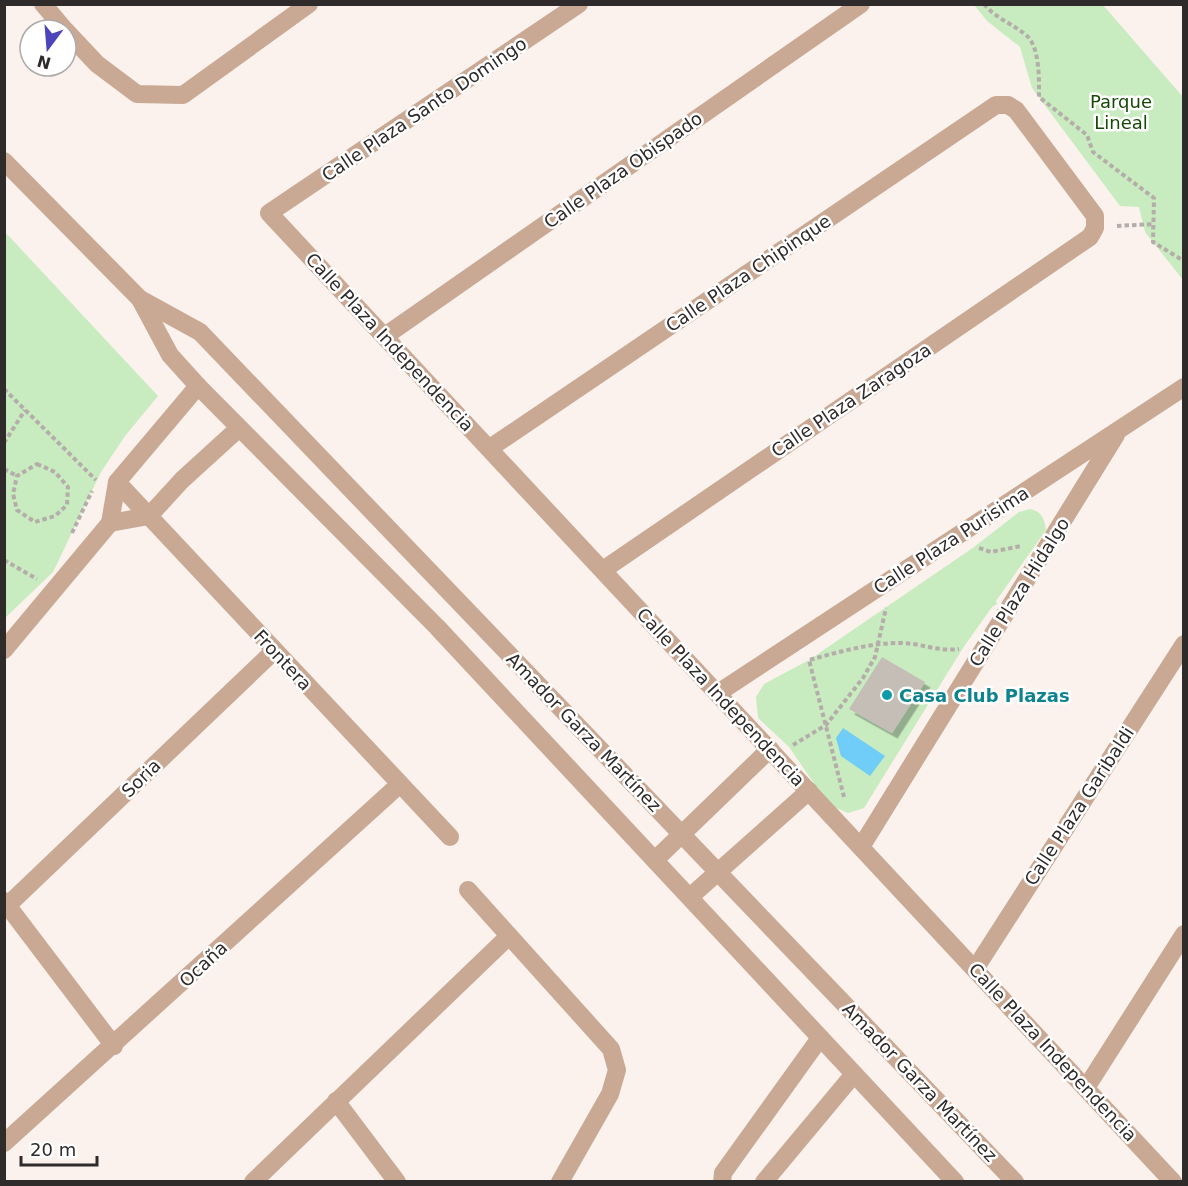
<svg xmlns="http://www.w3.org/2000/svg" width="1188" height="1186" viewBox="0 0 1188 1186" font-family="'DejaVu Sans',sans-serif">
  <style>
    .green { fill: #c9ebc0 }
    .water { fill: #70cdf7 }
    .building { fill: #c4beb7; filter: url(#shadow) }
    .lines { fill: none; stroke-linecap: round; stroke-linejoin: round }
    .path { stroke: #b4adaa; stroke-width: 4; stroke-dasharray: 4.5 3; stroke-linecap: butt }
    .minor { stroke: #c9a994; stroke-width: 18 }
    .tertiary { stroke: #c9a994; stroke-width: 18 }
    .culture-dot { fill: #0f9aa8; stroke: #fff; stroke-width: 2 }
    .labels { text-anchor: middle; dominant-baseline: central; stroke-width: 5; stroke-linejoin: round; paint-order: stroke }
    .park-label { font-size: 18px; fill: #164905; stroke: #fff }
    .street-label { font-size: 18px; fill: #2f2b2a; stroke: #fff }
    .culture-label { font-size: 18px; font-weight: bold; fill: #0d838f; stroke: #fff; text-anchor: start }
  </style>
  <defs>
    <filter id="shadow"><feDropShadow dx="5.5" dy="5.5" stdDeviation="0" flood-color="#0004"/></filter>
  </defs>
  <rect width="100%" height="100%" fill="#fbf2ee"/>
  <g class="green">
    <polygon points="974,5 1103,5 1183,97 1183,280 1145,232 1139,207 1120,206 1032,88 1020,47 987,21"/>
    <polygon points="5,232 158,396 125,436 101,472 53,572 5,618"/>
    <path d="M1030,509C1041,511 1045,519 1046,530L996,601L997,604L992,607L963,648L864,808L848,813L829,805L789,747L758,718L756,697L764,684L809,660L974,547L1019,512Z"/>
  </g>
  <polygon class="water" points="843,728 885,756 870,776 841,756 836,738"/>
  <polygon class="building" points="882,657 925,682 892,733 849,709"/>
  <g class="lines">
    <g class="path">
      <path d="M984,4C997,20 1018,26 1029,38C1040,52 1039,81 1039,97L1087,135L1093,152L1154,198L1153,242L1184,261"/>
      <polyline points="1117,226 1154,224"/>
      <polyline points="4,389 96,480"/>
      <polyline points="4,443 25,410"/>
      <polygon points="37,464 55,472 68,487 67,505 55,516 35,522 17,510 13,494 17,476"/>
      <polyline points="4,469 17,476"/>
      <polyline points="72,533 92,491"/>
      <polyline points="979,548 991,552 1021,546"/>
      <polyline points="4,560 37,579"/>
      <polyline points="793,745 826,725 863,678 875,657 886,608"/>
      <path d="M844,797L809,660C839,652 869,643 900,643C921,643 938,652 959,649"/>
    </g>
    <g class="minor">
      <polyline points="43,4 65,30"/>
      <polyline points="579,4 269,213 1173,1182"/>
      <polyline points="66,31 97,64 137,94 183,95 309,4"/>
      <polyline points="385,336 861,4"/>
      <polyline points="490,448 996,105 1008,105 1016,110 1095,216 1095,228 1090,237 603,570"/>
      <polyline points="117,482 450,837"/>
      <polyline points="110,523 149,516 182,480 238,429"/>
      <polyline points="4,650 110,523 117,482 198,386"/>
      <polyline points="718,693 1184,387"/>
      <polyline points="861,847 1116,435"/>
      <polyline points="655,860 770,749"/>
      <polyline points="468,890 611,1049 617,1070 610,1094 560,1182"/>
      <polyline points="691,896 809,791"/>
      <polyline points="4,901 114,1046"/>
      <polyline points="8,905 274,651"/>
      <polyline points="975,969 1184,644"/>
      <polyline points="1086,1088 1184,934"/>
      <polyline points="336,1101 397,1182"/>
      <polyline points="4,1143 400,784"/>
      <polyline points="253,1182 509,936"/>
      <polyline points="722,1182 723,1173 820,1038"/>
      <polyline points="764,1182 854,1074"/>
    </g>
    <g class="tertiary">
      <polyline points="4,161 140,299 170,355 198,386 437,627 955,1182"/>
      <polyline points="140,299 200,332 1015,1182"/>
    </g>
  </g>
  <circle class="culture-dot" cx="887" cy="695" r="6"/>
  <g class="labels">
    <g class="park-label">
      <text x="1121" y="101">Parque<tspan x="1121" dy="21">Lineal</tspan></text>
    </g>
    <g class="street-label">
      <text transform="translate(424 109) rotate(-34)">Calle Plaza Santo Domingo</text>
      <text transform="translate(623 170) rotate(-35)">Calle Plaza Obispado</text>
      <text transform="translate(748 273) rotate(-34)">Calle Plaza Chipinque</text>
      <text transform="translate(390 342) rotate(47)">Calle Plaza Independencia</text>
      <text transform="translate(851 400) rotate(-34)">Calle Plaza Zaragoza</text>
      <text transform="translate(951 540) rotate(-33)">Calle Plaza Purisima</text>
      <text transform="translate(1019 592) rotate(-58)">Calle Plaza Hidalgo</text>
      <text transform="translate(283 660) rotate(47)">Frontera</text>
      <text transform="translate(721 697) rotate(47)">Calle Plaza Independencia</text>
      <text transform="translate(584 732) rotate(46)">Amador Garza Martínez</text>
      <text transform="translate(141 778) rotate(-44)">Soria</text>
      <text transform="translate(1079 806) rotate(-57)">Calle Plaza Garibaldi</text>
      <text transform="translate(203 964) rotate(-43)">Ocaña</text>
      <text transform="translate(1053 1052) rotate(47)">Calle Plaza Independencia</text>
      <text transform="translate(920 1082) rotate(46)">Amador Garza Martínez</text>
    </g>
    <g class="culture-label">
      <text x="899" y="695">Casa Club Plazas</text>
    </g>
  </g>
  <rect width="1188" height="1186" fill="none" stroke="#2f2b2a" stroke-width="12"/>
  <g transform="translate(48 48) rotate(196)"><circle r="28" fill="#ffffff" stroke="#acaaaa" stroke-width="1.5"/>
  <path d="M0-4.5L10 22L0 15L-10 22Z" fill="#4d43ba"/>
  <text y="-9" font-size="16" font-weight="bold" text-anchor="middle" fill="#2f2b2a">N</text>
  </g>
  <path d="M21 1156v9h76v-9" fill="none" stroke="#2f2b2a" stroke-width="3"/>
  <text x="30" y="1156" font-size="18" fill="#2f2b2a" stroke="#ffffff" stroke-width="4.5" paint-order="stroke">20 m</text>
</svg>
